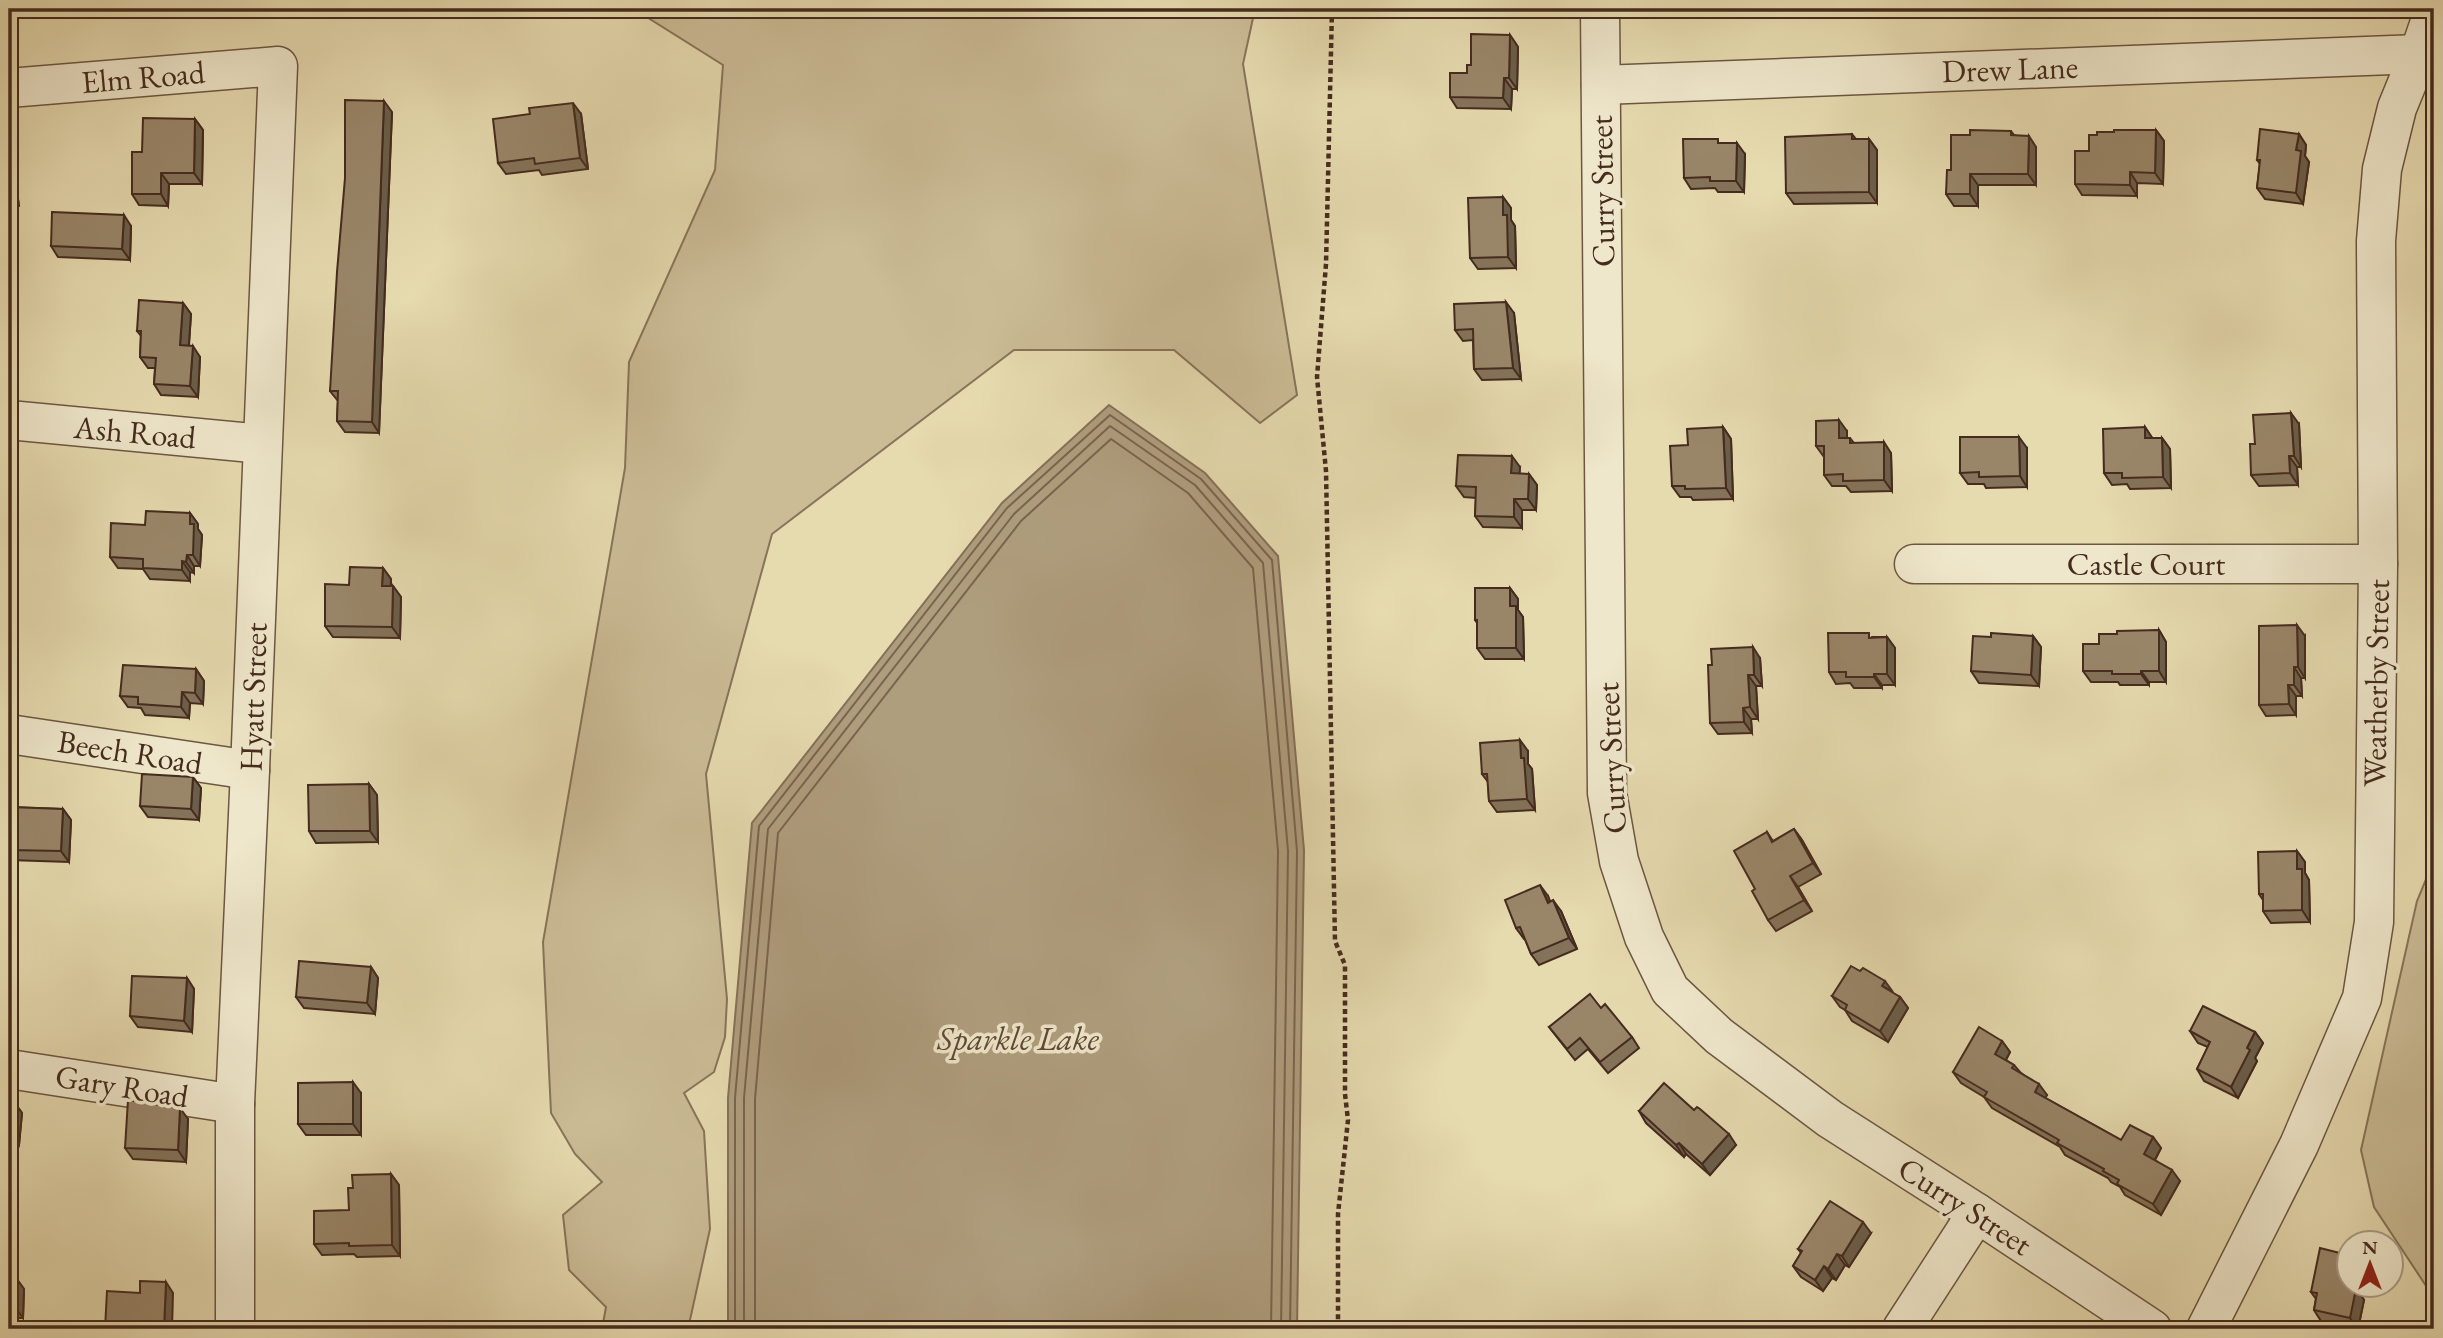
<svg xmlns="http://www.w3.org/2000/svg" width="2443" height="1338" viewBox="0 0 2443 1338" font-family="'EB Garamond',serif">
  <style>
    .green { fill: #cbbc96; stroke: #88745a; stroke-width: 2 }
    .water { fill: #af9e7e; stroke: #857058; stroke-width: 2 }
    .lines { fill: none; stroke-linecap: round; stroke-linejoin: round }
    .shore { stroke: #7a644e; stroke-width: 2 }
    .minor-casing { stroke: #6d5742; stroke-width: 41 }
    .path { stroke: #452b1e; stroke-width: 4.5; stroke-dasharray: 5 3.5; stroke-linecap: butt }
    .minor { stroke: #efe7cb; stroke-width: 38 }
    .wall { fill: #84735a; stroke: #452b1e; stroke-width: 2 }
    .shaded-wall { fill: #6b5e4a; stroke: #452b1e; stroke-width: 2 }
    .building { fill: #998669; stroke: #452b1e; stroke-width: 2 }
    .labels { text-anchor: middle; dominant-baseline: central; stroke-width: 7; stroke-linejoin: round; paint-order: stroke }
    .street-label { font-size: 32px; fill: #452b1e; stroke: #efe7cb }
    .water-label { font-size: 33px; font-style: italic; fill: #604836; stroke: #efe7cb }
  </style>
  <rect width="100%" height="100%" fill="#e6daaf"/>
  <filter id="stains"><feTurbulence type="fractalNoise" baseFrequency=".00286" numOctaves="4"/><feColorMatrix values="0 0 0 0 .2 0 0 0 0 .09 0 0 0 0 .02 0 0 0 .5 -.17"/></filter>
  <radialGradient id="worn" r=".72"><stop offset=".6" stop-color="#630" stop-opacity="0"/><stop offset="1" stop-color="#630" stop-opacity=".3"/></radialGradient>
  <g class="green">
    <polygon points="576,9 1255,9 1243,64 1297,395 1260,423 1174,350 1014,350 772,534 706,774 727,999 725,1037 714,1072 684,1093 704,1131 710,1229 688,1329 602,1329 606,1307 569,1270 563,1215 602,1182 575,1154 551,1113 543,942 625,468 629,362 715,170 723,65 637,11"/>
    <polygon points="2434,860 2434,1298 2374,1207 2361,1150 2417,901"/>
  </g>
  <polygon class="water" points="1109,405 1205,473 1278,556 1304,850 1297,1329 728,1329 728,1098 752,823 1002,503"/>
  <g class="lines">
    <g class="shore">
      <polyline points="735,1329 735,1098 759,826 1007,508 1110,415 1201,479 1272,560 1297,851 1290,1329"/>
      <polyline points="744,1329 744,1098 768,829 1014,514 1110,426 1195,485 1263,563 1288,851 1281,1329"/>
      <polyline points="755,1329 755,1099 778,833 1021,521 1111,439 1188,493 1253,568 1278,851 1271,1329"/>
    </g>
    <defs>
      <g id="minor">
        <polyline points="1600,9 1607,793 1619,861 1644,937 1670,990 1719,1036 1830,1119 1977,1213 2152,1329"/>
        <polyline points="1601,85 2419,54"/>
        <polyline points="9,88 278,66 250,770 235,1104 235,1329"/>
        <polyline points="9,420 262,444"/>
        <polyline points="1914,564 2378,564"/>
        <polyline points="9,734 250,770"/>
        <polyline points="9,1069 235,1104"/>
        <polyline points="1902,1329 1977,1213"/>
        <polyline points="2206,1329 2299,1145 2362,998 2374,922 2378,564 2376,241 2382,169 2397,108 2419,54 2434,10"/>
      </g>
    </defs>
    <use href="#minor" class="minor-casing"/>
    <polyline class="path" points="1332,9 1326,264 1317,377 1326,471 1335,941 1345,965 1345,1094 1348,1120 1338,1214 1338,1329"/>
    <use href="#minor" class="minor"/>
  </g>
  <g class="wall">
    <polygon points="1510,35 1518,47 1517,89 1512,89 1511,109 1457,108 1450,97 1467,73 1471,65"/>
    <polygon points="392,112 379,433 345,432 337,421 338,401 330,391"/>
    <polygon points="581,114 588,169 542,175 539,170 506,174 498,163"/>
    <polygon points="195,119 203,130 202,184 169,184 168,206 139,205 132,194 142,152"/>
    <polygon points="2156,130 2164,141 2163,184 2137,183 2137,196 2082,195 2075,184 2089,151 2097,135 2114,132"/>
    <polygon points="2011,131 2014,135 2036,147 2036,185 1978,185 1978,206 1954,206 1946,194 1951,170 1970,135"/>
    <polygon points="1852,134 1856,139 1869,139 1877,150 1877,203 1794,204 1786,193"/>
    <polygon points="2299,134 2306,145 2305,156 2309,162 2303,204 2265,199 2257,188 2260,164 2257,160"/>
    <polygon points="1745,154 1744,192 1718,192 1715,188 1691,189 1684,178"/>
    <polygon points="9,159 13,165 19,206 9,208"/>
    <polygon points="1503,197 1511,208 1511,220 1515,226 1516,268 1478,269 1470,258"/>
    <polygon points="131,226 130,260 58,257 51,246"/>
    <polygon points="183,303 191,314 189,346 200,357 198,397 161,395 154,384 155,368 148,368 140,357 141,336 137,331"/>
    <polygon points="1514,313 1521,379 1482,380 1474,369 1473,340 1463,341 1455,330"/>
    <polygon points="2299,424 2301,467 2297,467 2298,485 2259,486 2251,475"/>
    <polygon points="1723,427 1731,439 1733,499 1693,500 1691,497 1680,497 1672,486 1688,445"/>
    <polygon points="2145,427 2152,438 2162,438 2170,449 2171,488 2130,489 2127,484 2112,485 2104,473"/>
    <polygon points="1847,431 1847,438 1850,438 1854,443 1891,453 1892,491 1851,492 1846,486 1832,486 1824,475 1824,457 1816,446"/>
    <polygon points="2027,448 2027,487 1986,488 1984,484 1968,484 1960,473"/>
    <polygon points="1520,467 1519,474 1529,474 1537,485 1536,510 1522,510 1522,528 1483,527 1475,516 1476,498 1464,497 1456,486"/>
    <polygon points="190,513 198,524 198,529 202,535 200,566 194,566 194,573 190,572 190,581 150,579 143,569 118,568 110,557 145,525"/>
    <polygon points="383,568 391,579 391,586 393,586 401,597 400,638 333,637 325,626 349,585"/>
    <polygon points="1510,588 1518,599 1518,610 1523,617 1524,659 1485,659 1477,648 1477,623 1475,620"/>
    <polygon points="2159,630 2166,642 2166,682 2149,682 2149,685 2120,685 2118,682 2091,682 2083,671 2099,644 2117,634"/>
    <polygon points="2033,636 2041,647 2039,686 1979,683 1971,671 1991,637"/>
    <polygon points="2305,636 2305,678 2301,678 2302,696 2296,696 2296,715 2266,716 2259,705"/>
    <polygon points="1872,637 1887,637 1895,648 1895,685 1882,685 1882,688 1854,688 1850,683 1836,684 1829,672"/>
    <polygon points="1760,658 1762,686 1756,686 1758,719 1751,719 1752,733 1718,734 1710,723 1712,665"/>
    <polygon points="196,669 204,681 203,704 190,703 189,718 145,715 141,708 128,707 120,696"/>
    <polygon points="1528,751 1528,764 1532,769 1535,810 1497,812 1489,801 1488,782 1482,774"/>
    <polygon points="193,777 201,788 199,820 148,817 140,806"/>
    <polygon points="369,784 377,795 378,842 316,843 309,831"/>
    <polygon points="9,807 63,809 71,820 69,862 9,860"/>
    <polygon points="1794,829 1802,840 1821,874 1798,887 1812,911 1776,931 1768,920 1755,889 1767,832 1773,841"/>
    <polygon points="2297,851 2305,862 2305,873 2309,880 2310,922 2271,923 2263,911 2263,900 2259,894"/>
    <polygon points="1548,896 1550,902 1561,911 1577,949 1539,965 1531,954 1525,939 1524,939 1516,928"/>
    <polygon points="371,967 378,978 375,1014 304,1008 296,997"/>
    <polygon points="187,978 194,989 192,1032 138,1027 130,1016"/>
    <polygon points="1893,993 1900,997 1908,1008 1888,1042 1852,1021 1845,1010 1840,1007 1832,996"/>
    <polygon points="1601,1008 1632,1037 1639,1048 1608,1073 1588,1049 1575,1060 1549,1027"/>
    <polygon points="2190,1031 2255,1032 2263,1043 2255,1058 2257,1061 2238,1098 2204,1081 2197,1069 2208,1047 2198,1043"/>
    <polygon points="2002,1041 2010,1052 2006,1060 2014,1065 2020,1072 2047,1095 2045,1098 2121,1140 2153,1137 2161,1148 2155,1160 2180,1181 2161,1215 2125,1195 2120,1187 2111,1182 2108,1178 2065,1155 2060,1147 1992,1108 1984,1097 1961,1083 1953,1072"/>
    <polygon points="361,1093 361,1135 306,1135 298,1124"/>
    <polygon points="9,1102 14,1102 22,1113 19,1145 12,1145 12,1147 9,1147"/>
    <polygon points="1694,1110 1736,1145 1710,1175 1686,1154 1684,1157 1646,1123 1639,1111"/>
    <polygon points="188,1119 186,1162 133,1159 125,1148"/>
    <polygon points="391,1174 399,1185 400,1256 357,1257 354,1254 322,1255 314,1244 349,1210 353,1188"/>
    <polygon points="1871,1233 1849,1267 1845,1265 1836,1280 1832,1278 1823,1291 1801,1277 1793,1266 1801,1253 1798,1249"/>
    <polygon points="9,1277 16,1278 24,1289 23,1318 9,1318"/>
    <polygon points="2311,1292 2360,1294 2364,1300 2358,1329 2321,1321 2314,1310 2316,1299"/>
  </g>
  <g class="shaded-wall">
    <polygon points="1510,35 1518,47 1517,89 1509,78"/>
    <polygon points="1504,78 1512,89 1511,109 1503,98"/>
    <polygon points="384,101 392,112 379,433 372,422"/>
    <polygon points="573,103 581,114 588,169 580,158"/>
    <polygon points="195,119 203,130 202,184 194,173"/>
    <polygon points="2156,130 2164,141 2163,184 2155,173"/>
    <polygon points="2299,134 2306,145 2305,156 2309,162 2303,204 2296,193 2296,150"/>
    <polygon points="2029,136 2036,147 2036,185 2028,174"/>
    <polygon points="1869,139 1877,150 1877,203 1869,192"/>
    <polygon points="1737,143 1745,154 1744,192 1736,181"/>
    <polygon points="9,159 13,165 19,206 11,195 9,180"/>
    <polygon points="2130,172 2137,183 2137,196 2130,185"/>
    <polygon points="161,173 169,184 168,206 161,194"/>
    <polygon points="1970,174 1978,185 1978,206 1970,194"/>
    <polygon points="1503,197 1511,208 1511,220 1515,226 1516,268 1508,257 1503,215"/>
    <polygon points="124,215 131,226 130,260 122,249"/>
    <polygon points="1506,302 1514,313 1521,379 1513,368"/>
    <polygon points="183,303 191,314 188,356 180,345"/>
    <polygon points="193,346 200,357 198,397 190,386"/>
    <polygon points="2291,413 2299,424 2301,467 2294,456"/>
    <polygon points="1839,420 1847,431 1847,449 1839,438"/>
    <polygon points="1723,427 1731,439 1733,499 1726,488"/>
    <polygon points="2145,427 2153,439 2145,438"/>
    <polygon points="2019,437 2027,448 2027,487 2020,476"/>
    <polygon points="2162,438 2170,449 2171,488 2163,477"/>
    <polygon points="1884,442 1891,453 1892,491 1884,480"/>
    <polygon points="1512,456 1520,467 1519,485 1511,473"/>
    <polygon points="2289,456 2297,467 2298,485 2290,473"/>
    <polygon points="1529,474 1537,485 1536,510 1528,499"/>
    <polygon points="1514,499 1522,510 1522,528 1514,517"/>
    <polygon points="190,513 198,524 198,529 202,535 200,566 193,555 190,524"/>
    <polygon points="187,555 194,566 194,573 186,562"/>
    <polygon points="182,561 190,572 190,581 182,570"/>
    <polygon points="383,568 391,579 390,597 382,586"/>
    <polygon points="393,586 401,597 400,638 392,627"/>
    <polygon points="1510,588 1518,599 1518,610 1523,617 1524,659 1516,648 1510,606"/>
    <polygon points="2297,625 2305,636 2305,678 2298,667"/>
    <polygon points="2159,630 2166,642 2166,682 2159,671"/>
    <polygon points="2033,636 2041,647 2039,686 2031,675"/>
    <polygon points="1887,637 1895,648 1895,685 1887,674"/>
    <polygon points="1753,647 1760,658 1762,686 1754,675"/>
    <polygon points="2294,667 2301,678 2302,696 2294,685"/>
    <polygon points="196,669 204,681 203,704 195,693"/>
    <polygon points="2141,671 2149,682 2149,685 2141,674"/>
    <polygon points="1874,674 1882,685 1882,688 1874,677"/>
    <polygon points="1748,675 1756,686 1758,719 1750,707"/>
    <polygon points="2288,685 2296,696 2296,715 2289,704"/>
    <polygon points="182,692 190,703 189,718 181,707"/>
    <polygon points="1743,708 1751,719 1752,733 1744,722"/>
    <polygon points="1520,740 1528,751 1528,764 1532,769 1535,810 1527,799 1521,758"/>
    <polygon points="193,777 201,788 199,820 191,809"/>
    <polygon points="369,784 377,795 378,842 370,831"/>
    <polygon points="63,809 71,820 69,862 61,851"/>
    <polygon points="1794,829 1802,840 1821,874 1813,863"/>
    <polygon points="2297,851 2305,862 2305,873 2309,880 2310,922 2302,910 2297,869"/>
    <polygon points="1790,876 1798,887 1812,911 1804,900"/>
    <polygon points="1540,885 1548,896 1555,914 1548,903"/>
    <polygon points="1553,900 1561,911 1577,949 1569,938"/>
    <polygon points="371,967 378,978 375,1014 367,1003"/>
    <polygon points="187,978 194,989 192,1032 184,1021"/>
    <polygon points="1885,981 1893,992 1882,986"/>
    <polygon points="1900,997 1908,1008 1888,1042 1880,1031"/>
    <polygon points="2255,1032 2263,1043 2255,1058 2257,1061 2238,1098 2231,1087 2247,1048"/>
    <polygon points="2002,1041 2010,1052 2003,1065 1995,1054"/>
    <polygon points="353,1082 361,1093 361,1135 353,1124"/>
    <polygon points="2039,1084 2047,1095 2042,1103 2035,1092"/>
    <polygon points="14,1102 22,1113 19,1145 12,1134"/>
    <polygon points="180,1108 188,1119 186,1162 178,1150"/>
    <polygon points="1729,1134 1736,1145 1710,1175 1702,1164"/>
    <polygon points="2153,1137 2161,1148 2152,1165 2144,1154"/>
    <polygon points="1679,1143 1686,1154 1684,1157 1676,1145"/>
    <polygon points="2172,1170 2180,1181 2161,1215 2153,1204"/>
    <polygon points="391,1174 399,1185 400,1256 392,1245"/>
    <polygon points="1863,1222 1871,1233 1849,1267 1842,1256"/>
    <polygon points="1837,1254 1845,1265 1836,1280 1828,1269"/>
    <polygon points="1824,1266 1832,1278 1823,1291 1815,1280"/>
    <polygon points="16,1278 24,1289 23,1318 15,1307"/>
    <polygon points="166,1282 173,1293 172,1329 164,1329"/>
    <polygon points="2351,1285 2362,1285 2360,1294 2364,1300 2358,1329 2350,1318"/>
  </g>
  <g class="building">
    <polygon points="1471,34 1510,35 1509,78 1504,78 1503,98 1450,97 1450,73 1467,73 1467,65 1471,65"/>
    <polygon points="345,100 384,101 372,422 337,421 338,391 330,391 337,272 345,178"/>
    <polygon points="573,103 580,158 535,164 534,158 498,163 493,119 530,114 529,108"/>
    <polygon points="143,118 195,119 194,173 161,173 161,194 132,194 132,152 142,152"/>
    <polygon points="2260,129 2299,134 2296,150 2301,151 2296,193 2257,188 2260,160 2257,160"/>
    <polygon points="1970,130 2011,131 2011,135 2029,136 2028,174 1970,174 1970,194 1946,194 1947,170 1951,170 1951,135 1970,135"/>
    <polygon points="2114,130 2156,130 2155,173 2130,172 2130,185 2075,184 2075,151 2089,151 2089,135 2097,135 2097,132 2114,132"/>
    <polygon points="1852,134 1852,139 1869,139 1869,192 1786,193 1785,137"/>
    <polygon points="1683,139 1718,139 1718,143 1737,143 1736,181 1710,181 1710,177 1684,178"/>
    <polygon points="9,180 11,195 9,195"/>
    <polygon points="1503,197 1503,215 1507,215 1508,257 1470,258 1468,198"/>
    <polygon points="52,212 124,215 122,249 51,246"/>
    <polygon points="139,300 183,303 180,345 193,346 190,386 154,384 156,358 140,357 141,331 137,331"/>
    <polygon points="1506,302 1513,368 1474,369 1473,329 1455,330 1454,304"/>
    <polygon points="2291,413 2294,456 2289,456 2290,473 2251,475 2250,444 2255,444 2253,415"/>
    <polygon points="1839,420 1839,438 1850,438 1850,443 1884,442 1884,480 1843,481 1843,474 1824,475 1824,446 1816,446 1816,421"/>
    <polygon points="1723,427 1726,488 1685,489 1685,486 1672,486 1670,446 1688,445 1687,429"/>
    <polygon points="2145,427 2145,438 2162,438 2163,477 2122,478 2122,473 2104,473 2103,429"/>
    <polygon points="1960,437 2019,437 2020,476 1979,477 1979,472 1960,473"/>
    <polygon points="1458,455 1512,456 1511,473 1529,474 1528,499 1514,499 1514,517 1475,516 1476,487 1456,486"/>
    <polygon points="146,511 190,513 190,524 194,524 193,555 187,555 186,562 182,561 182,570 143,568 143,559 110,557 111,523 145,525"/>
    <polygon points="350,567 383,568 382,586 393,586 392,627 325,626 325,584 349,585"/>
    <polygon points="1475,588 1510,588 1510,606 1516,606 1516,648 1477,648 1477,620 1475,620"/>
    <polygon points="2297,625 2298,667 2294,667 2294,685 2288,685 2289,704 2259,705 2259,626"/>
    <polygon points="2159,630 2159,671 2141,671 2141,674 2112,674 2112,671 2083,671 2083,644 2099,644 2099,634 2117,634 2117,631"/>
    <polygon points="1828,633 1869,633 1869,638 1887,637 1887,674 1874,674 1874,677 1846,677 1846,672 1829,672"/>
    <polygon points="1991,633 2033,636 2031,675 1971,671 1973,636 1991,637"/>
    <polygon points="1753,647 1754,675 1748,675 1750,707 1743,708 1744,722 1710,723 1708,665 1712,665 1711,649"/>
    <polygon points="123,665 196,669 195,693 182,692 181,707 138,704 138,697 120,696"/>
    <polygon points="1520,740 1521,758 1524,758 1527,799 1489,801 1487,774 1482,774 1480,743"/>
    <polygon points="142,774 193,777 191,809 140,806"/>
    <polygon points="369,784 370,831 309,831 308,785"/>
    <polygon points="9,807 63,809 61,851 9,850"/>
    <polygon points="1794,829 1813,863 1790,876 1804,900 1768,920 1752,891 1755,889 1734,851 1767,832 1772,842"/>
    <polygon points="2297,851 2297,869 2302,869 2302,910 2263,911 2263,894 2259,894 2258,852"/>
    <polygon points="1540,885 1548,903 1553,900 1569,938 1531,954 1520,927 1516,928 1505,900"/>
    <polygon points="299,961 371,967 367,1003 296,997"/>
    <polygon points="1851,966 1860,971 1863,968 1885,981 1882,986 1900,997 1880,1031 1845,1010 1847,1005 1832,996"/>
    <polygon points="132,976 187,978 184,1021 130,1016"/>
    <polygon points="1590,994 1601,1008 1605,1004 1632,1037 1600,1062 1580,1038 1567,1049 1549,1027"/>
    <polygon points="2203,1006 2255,1032 2247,1048 2250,1050 2231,1087 2197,1069 2210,1042 2190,1031"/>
    <polygon points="1979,1027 2002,1041 1995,1054 2014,1065 2012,1068 2039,1084 2035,1092 2121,1140 2130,1125 2153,1137 2144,1154 2172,1170 2153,1204 2117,1184 2119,1180 2103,1171 2104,1169 2057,1143 2059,1140 1984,1097 1987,1092 1953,1072"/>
    <polygon points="353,1082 353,1124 298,1124 298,1083"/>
    <polygon points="1664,1083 1694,1110 1697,1107 1700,1109 1729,1134 1702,1164 1679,1143 1676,1145 1639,1111"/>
    <polygon points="128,1100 180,1108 178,1150 125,1148"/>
    <polygon points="9,1102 14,1102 12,1134 9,1134"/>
    <polygon points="391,1174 392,1245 349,1246 349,1243 314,1244 314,1211 349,1210 348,1188 353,1188 352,1175"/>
    <polygon points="1830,1201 1863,1222 1842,1256 1837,1254 1828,1269 1824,1266 1815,1280 1793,1266 1802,1251 1798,1249"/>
    <polygon points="2320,1248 2348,1255 2348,1285 2351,1285 2351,1288 2356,1289 2350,1318 2314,1310 2317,1293 2311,1292"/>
    <polygon points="9,1277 16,1278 15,1307 9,1307"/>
    <polygon points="140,1281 166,1282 164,1329 105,1329 107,1291 140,1293"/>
  </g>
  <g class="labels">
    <g class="street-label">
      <text transform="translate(2010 69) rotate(-2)">Drew Lane</text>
      <text transform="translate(143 77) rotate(-5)">Elm Road</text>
      <text transform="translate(1602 191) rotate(-91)">Curry Street</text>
      <text transform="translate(135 432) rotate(5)">Ash Road</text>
      <text x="2146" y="564">Castle Court</text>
      <text transform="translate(2376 683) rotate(-89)">Weatherby Street</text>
      <text transform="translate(253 697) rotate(-88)">Hyatt Street</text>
      <text transform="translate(130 752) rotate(9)">Beech Road</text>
      <text transform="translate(1611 758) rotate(-93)">Curry Street</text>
      <text transform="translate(122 1086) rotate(9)">Gary Road</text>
      <text transform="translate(1965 1206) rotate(33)">Curry Street</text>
    </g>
    <g class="water-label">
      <text x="1018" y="1038">Sparkle Lake</text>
    </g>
  </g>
  <rect width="2443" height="1338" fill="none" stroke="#e6daaf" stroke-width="35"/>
  <rect x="10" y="10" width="2422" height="1317" fill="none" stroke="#452b1e" stroke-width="3.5"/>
  <rect x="18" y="18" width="2408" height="1303" fill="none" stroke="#452b1e" stroke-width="2"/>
  <g transform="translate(2370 1264)"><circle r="33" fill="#efe7cb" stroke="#ab9c86" stroke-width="2"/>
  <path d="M0-5L12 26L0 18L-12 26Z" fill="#8f2418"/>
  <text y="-10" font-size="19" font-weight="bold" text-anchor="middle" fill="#452b1e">N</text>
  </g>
  <rect width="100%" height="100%" filter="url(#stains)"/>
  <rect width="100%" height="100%" fill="url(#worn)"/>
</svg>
